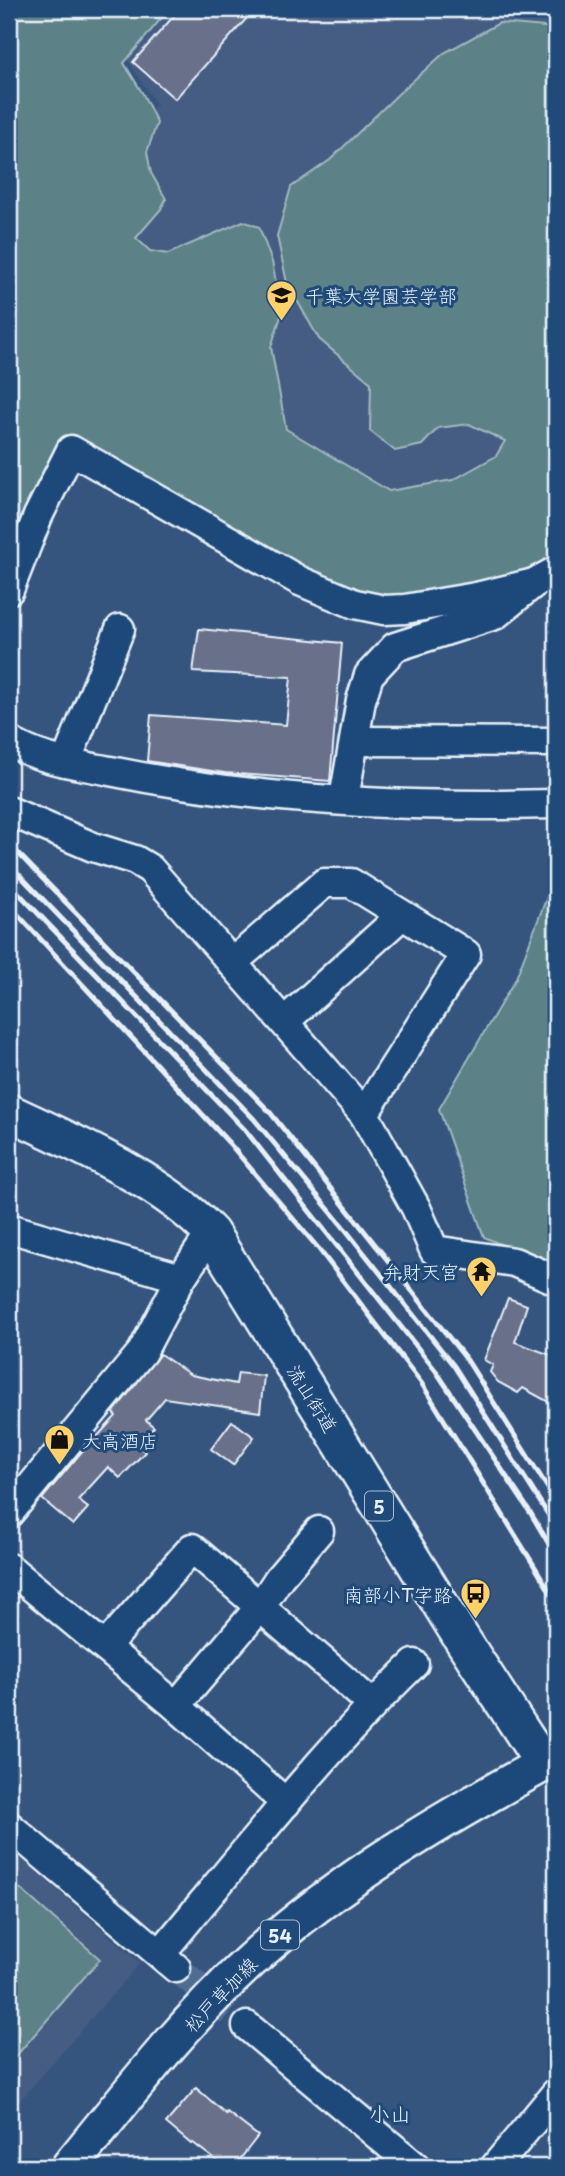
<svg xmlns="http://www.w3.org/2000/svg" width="565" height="2176" viewBox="0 0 565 2176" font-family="'Playpen Sans','Klee One',sans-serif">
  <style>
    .built { fill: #445d82 }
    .green { fill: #5c8187; stroke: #a2b9c0; stroke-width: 2 }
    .building { fill: #686f8a; stroke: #e8f1f8; stroke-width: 2 }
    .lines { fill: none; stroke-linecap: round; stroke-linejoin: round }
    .minor-tunnel { stroke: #506c91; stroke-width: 28; stroke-dasharray: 28 14; stroke-linecap: butt }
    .minor-casing { stroke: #e8f1f8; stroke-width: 33 }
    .major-casing { stroke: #e8f1f8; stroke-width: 40 }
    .minor { stroke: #1f4a7a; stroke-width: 28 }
    .major { stroke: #1f4a7a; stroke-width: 35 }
    .rail { stroke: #e8f1f8; stroke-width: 5 }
    .labels { text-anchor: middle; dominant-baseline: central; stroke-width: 6; stroke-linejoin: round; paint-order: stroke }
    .shield { fill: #1f4a7a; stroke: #acbfd2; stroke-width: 2 }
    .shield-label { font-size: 18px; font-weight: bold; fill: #e8f1f8 }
    .poi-label { font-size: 19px; fill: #e8f1f8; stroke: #1f4a7a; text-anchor: start }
    .street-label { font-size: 19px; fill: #e8f1f8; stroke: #1f4a7a }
    .neighbourhood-label { font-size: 21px; fill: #e8f1f8; stroke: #1f4a7a }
  </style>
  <rect width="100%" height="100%" fill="#35557f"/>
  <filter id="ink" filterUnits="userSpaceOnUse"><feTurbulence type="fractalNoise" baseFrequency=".0143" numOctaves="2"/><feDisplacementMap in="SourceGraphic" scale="14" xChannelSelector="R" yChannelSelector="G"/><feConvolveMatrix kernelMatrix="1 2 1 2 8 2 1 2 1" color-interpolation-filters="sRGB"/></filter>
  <g filter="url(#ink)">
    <g class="built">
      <polygon points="94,9 556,9 556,548 63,440 28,514 9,504 9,205 157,105"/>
      <polygon points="9,1848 140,1963 9,2113"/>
    </g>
    <g class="green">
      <polygon points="9,9 169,9 124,63 143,94 157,123 147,152 151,173 166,199 161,209 136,238 150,251 168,254 243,221 259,227 272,262 282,313 271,347 286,429 389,491 453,480 496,456 505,441 469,424 438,428 422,445 395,451 370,431 371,383 319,339 287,283 277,236 291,187 330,160 397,95 444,53 499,23 556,28 556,557 497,588 362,610 105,480 76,470 56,469 15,523 9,524"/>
      <polygon points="556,873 556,1268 484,1237 439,1109 516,978"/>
      <polygon points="9,1879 100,1959 9,2064"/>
    </g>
    <g class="building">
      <polygon points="180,9 255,9 175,99 133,62"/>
      <polygon points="199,629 342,643 330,781 225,773 147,761 151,715 286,725 291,677 193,672"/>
      <polygon points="508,1298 527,1305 515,1342 556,1357 556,1406 523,1388 518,1393 498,1382 490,1372 493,1365 484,1360"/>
      <polygon points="160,1354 191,1375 236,1384 238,1373 264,1376 260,1412 165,1398 146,1420 154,1427 137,1445 145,1452 120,1478 108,1467 78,1500 88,1508 73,1525 42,1499 83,1450 84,1451 116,1416 113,1413"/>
      <polygon points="232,1421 254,1437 233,1465 211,1449"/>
      <polygon points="196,2088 226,2114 227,2112 258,2136 234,2167 225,2167 193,2143 191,2144 166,2123"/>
    </g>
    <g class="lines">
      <polyline class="minor-tunnel" points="176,1968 247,2026"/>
      <defs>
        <g id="minor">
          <polyline points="9,590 38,516 71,450 300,581 355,604 384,610 405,609 476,597 534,583"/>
          <path d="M9,741C42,761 73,763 110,771C256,801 408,808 556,804"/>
          <polyline points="355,741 556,742"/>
          <polyline points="66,762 120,629"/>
          <polyline points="344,799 361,700 369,675 395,647 495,615 534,583 556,571"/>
          <polyline points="9,811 93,847 135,860 150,869 364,1114 416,1208 434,1250 514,1262 556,1280"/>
          <polyline points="232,963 324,883 351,883 466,954 364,1114"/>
          <polyline points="284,1022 402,915"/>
          <polyline points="9,1228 181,1278"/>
          <polyline points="9,1513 142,1352 181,1278 211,1233"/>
          <polyline points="9,1568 176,1706 286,1803"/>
          <polyline points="105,1647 192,1548 372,1704"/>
          <polyline points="176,1706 260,1607 279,1578 319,1531"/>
          <polyline points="9,1826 176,1968"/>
          <path d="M160,1954C242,1856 322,1753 414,1664"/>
          <polyline points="247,2026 416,2167"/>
          <polyline points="495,2167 556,2093"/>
        </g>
        <g id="major">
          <path d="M9,1112C74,1143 162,1180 211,1233L460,1636L543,1764"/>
          <path d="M69,2167C126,2097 181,2025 248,1963C338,1879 448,1816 556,1757"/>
        </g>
      </defs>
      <use href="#minor" class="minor-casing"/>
      <use href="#major" class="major-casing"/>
      <use href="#minor" class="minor"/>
      <use href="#major" class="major"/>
      <g class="rail">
        <polyline points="9,844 269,1111 467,1360 556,1501"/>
        <polyline points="9,864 254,1119 345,1229 454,1366 556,1527"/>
        <polyline points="9,883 246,1131 436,1371 530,1512 556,1556"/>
        <polyline points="9,905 229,1143 318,1248 422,1384 556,1601"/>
      </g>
    </g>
  </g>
  <defs>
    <symbol id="university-pin" viewBox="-11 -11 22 30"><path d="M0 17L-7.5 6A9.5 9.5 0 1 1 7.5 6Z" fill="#ffd166" stroke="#1f4a7a"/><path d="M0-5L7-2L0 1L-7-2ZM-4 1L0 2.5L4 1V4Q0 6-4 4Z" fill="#111"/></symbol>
    <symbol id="temple-pin" viewBox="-11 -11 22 30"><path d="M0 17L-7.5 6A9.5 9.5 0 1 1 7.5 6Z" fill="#ffd166" stroke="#1f4a7a"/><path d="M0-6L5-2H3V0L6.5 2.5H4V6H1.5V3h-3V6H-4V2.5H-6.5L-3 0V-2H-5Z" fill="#111"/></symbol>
    <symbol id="shop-pin" viewBox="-11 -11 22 30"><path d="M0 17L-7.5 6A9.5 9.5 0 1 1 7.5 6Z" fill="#ffd166" stroke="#1f4a7a"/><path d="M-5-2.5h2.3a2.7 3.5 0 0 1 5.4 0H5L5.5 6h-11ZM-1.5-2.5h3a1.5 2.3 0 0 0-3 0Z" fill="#111"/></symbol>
    <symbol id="bus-pin" viewBox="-11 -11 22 30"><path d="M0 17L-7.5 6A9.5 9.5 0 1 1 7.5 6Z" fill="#ffd166" stroke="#1f4a7a"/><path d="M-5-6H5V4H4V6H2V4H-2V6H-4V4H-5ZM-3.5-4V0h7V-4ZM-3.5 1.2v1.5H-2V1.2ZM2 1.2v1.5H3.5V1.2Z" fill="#111"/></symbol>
  </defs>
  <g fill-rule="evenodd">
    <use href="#university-pin" x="264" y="278" width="35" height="47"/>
    <use href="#temple-pin" x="464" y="1254" width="35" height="47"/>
    <use href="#shop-pin" x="42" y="1422" width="35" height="47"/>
    <use href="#bus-pin" x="458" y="1576" width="35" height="47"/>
  </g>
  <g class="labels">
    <g class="shield">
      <rect x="365" y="1491.5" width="28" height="29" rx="5"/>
      <rect x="261" y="1920.5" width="38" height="29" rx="5"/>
    </g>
    <g class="shield-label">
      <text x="379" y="1506">5</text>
      <text x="280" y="1935">54</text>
    </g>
    <g class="poi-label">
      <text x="305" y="295">千葉大学園芸学部</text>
      <text x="459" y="1271" text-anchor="end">弁財天宮</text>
      <text x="82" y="1440">大高酒店</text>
      <text x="452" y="1594" text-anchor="end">南部小T字路</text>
    </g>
    <g class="street-label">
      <text transform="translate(313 1398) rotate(58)">流山街道</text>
      <text transform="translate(220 1994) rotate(-46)">松戸草加線</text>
    </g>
    <g class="neighbourhood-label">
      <text x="390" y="2113">小山</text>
    </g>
  </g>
  <rect width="565" height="2176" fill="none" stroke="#1f4a7a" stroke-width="35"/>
  <rect x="18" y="18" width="530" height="2141" fill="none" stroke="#e8f1f8" stroke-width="2.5" filter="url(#ink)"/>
</svg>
